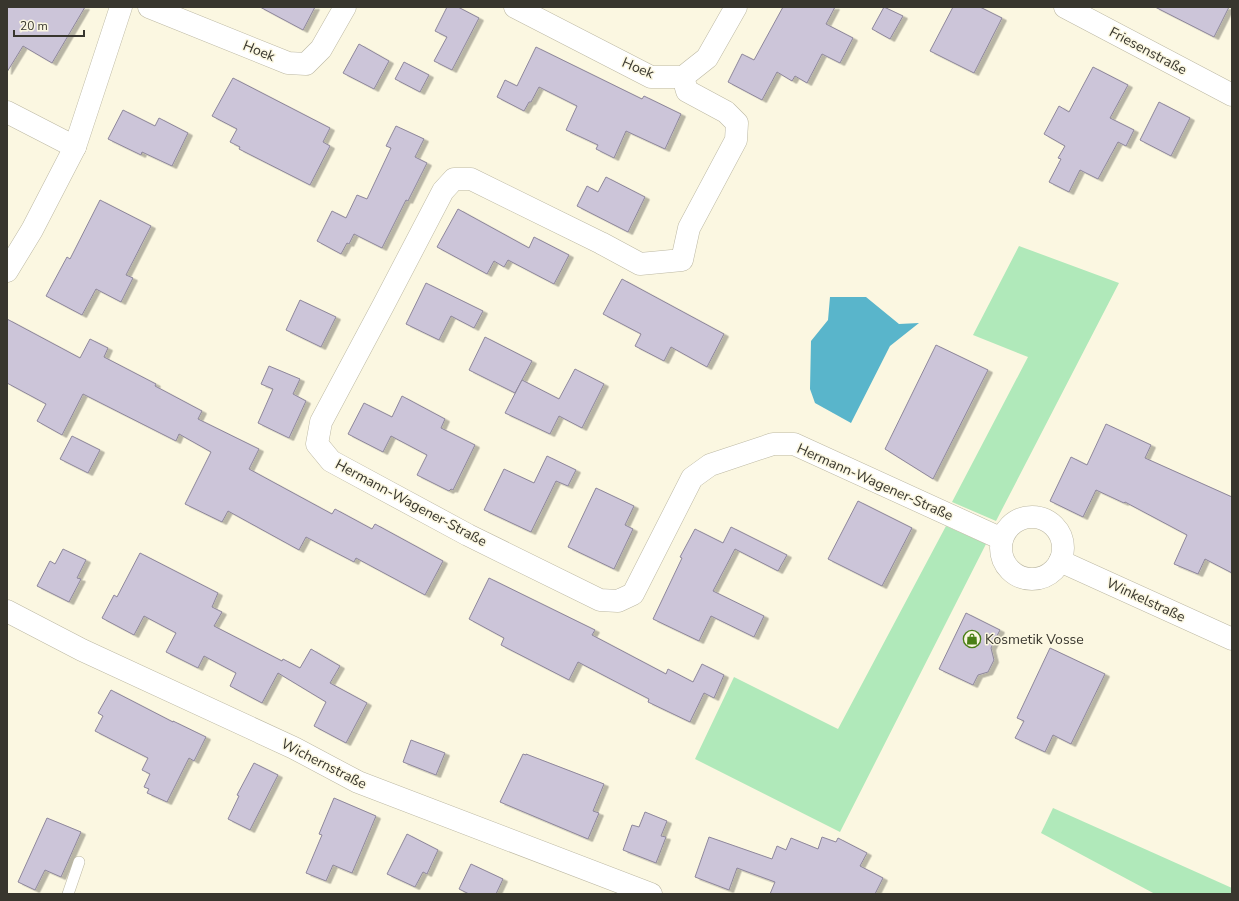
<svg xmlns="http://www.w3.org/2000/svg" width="1239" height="901" viewBox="0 0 1239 901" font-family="'Nunito Sans',sans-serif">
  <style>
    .green { fill: #b0e9ba }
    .water { fill: #59b5cb }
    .building { fill: #ccc5d9; stroke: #8e879b; filter: url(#shadow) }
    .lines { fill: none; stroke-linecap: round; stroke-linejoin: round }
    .service-casing { stroke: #bcb8a3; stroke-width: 12 }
    .minor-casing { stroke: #bcb8a3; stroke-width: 23 }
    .tertiary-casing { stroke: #bcb8a3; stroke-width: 23 }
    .service { stroke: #fff; stroke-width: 11 }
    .minor { stroke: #fff; stroke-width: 22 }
    .tertiary { stroke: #fff; stroke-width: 22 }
    .labels { text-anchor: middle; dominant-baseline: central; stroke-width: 3; stroke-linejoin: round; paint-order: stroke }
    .street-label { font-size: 14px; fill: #38362e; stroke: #fbf7e1 }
    .poi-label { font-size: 14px; fill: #38362e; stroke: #fbf7e1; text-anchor: start }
  </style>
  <defs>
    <filter id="shadow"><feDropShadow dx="4.5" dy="2.5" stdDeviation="0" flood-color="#0004"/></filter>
  </defs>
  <rect width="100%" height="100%" fill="#fbf7e1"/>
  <g class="green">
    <polygon points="1019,246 1119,283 996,521 952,502 1028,357 973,335"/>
    <polygon points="946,526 986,544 840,832 695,759 734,677 838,729"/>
    <polygon points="1053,808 1232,888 1232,894 1155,894 1041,833"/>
  </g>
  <polygon class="water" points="830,297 866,297 899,324 919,323 890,346 851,423 815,403 810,389 811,341 828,320"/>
  <g class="building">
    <polygon points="7,7 85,7 52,63 23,46 7,72"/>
    <polygon points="260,7 315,7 303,30"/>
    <polygon points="447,7 458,7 479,18 452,70 434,61 447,37 435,31"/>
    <polygon points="783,7 835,7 826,24 853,38 840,63 822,54 807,83 795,76 792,81 777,72 762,100 728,82 742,54 754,60"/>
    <polygon points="884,7 903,16 890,39 872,29"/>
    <polygon points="953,7 980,7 1002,18 974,73 930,51"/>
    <polygon points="1155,7 1229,7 1214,37"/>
    <polygon points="359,44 389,61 374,89 343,73"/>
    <polygon points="536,47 642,99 644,96 681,114 665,149 626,131 614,158 596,149 598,145 566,130 577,106 539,87 531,102 529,102 524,111 497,97 505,80 517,86"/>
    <polygon points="404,62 429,75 420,92 395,79"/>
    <polygon points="1093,67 1128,85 1110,118 1134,130 1126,146 1118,142 1098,179 1080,170 1069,192 1049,182 1061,159 1058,158 1065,146 1044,134 1059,106 1069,112"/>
    <polygon points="233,78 330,128 323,142 330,146 310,185 239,149 240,147 230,142 237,129 212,116"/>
    <polygon points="1159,102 1190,118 1171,156 1140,140"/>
    <polygon points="123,110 155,126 159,118 188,133 172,166 142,152 141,155 108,139"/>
    <polygon points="396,126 424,139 415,157 427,163 408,201 406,200 382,248 354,234 349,244 347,243 341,254 317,241 332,211 346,218 357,195 367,199 391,148 386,146"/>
    <polygon points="606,177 645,197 628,232 577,206 587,186 598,192"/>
    <polygon points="100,200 151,226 126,275 133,278 121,302 96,289 82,315 46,296 67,257 70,259"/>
    <polygon points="458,209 529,248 534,237 569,255 554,284 508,260 504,267 494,261 487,274 437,247"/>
    <polygon points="622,279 724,334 707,367 671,347 664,361 635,346 641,334 603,314"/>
    <polygon points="426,283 483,311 474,328 451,316 439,340 406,324"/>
    <polygon points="300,300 336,317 321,347 286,330"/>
    <polygon points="7,319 80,358 90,339 108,348 104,357 156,384 155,386 202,411 198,419 259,449 249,469 332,514 335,509 372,529 375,524 443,561 425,595 356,558 354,562 306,537 299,550 228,511 222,522 185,504 211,452 179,434 176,441 83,394 62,435 37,421 46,404 7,383"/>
    <polygon points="485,337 532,361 515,393 469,370"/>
    <polygon points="936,345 988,370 933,479 885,449"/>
    <polygon points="269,366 300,379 293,394 306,401 289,438 258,423 273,389 261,384"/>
    <polygon points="575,369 604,384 582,428 559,416 550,434 505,413 522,380 559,399"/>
    <polygon points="402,396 445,419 441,428 475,445 453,490 451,489 449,491 417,475 427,455 391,436 383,452 348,434 364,403 392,417"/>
    <polygon points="1106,424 1151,445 1145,458 1232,497 1232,573 1205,559 1198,574 1174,564 1187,535 1125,502 1124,503 1096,490 1083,517 1050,501 1071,457 1087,465"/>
    <polygon points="72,436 100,450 88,473 60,459"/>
    <polygon points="547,456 576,470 568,486 556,481 531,532 484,510 504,469 534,483"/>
    <polygon points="596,488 634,506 625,525 633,529 614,569 568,547"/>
    <polygon points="858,501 912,528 882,586 828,559"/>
    <polygon points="731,527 787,555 778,571 735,549 713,591 764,616 754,637 711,616 699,641 653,619 682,558 680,557 695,529 723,543"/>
    <polygon points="63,549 86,560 77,578 81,579 69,602 37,586 50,561 55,564"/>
    <polygon points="140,553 218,593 212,607 222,612 214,626 282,661 283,659 300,668 311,649 340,666 330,683 367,703 346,743 314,726 326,702 278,673 262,703 230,686 236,673 204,656 198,668 166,652 176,633 144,616 134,635 102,618 114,595 117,597"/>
    <polygon points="489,578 595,630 592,635 666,674 668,669 693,682 702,664 724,675 714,698 704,693 690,722 648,702 649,699 578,662 569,680 501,645 504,638 469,619"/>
    <polygon points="966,613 1000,630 991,648 994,660 988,672 978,675 973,685 939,669"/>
    <polygon points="1050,648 1105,674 1071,744 1053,735 1045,752 1015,738 1024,721 1017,718"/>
    <polygon points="111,690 173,722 173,721 206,737 194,761 189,758 167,802 147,793 149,789 144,787 150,774 142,770 148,758 95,731 103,716 98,713"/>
    <polygon points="411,740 445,753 436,775 403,762"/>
    <polygon points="523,754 526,755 526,754 604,784 593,811 599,813 588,839 500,802"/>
    <polygon points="254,763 278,775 250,830 228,819 239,796 237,795"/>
    <polygon points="334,798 376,816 352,873 333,865 326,881 306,873 322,835 319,834"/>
    <polygon points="645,812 667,821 661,836 666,837 656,863 623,850 632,825 639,827"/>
    <polygon points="47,818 81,832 61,877 45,870 35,890 18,882"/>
    <polygon points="407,834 438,850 427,874 423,872 415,887 387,874"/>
    <polygon points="709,837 772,859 777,846 786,850 791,838 818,849 822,837 836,842 838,838 867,853 860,866 883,878 875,894 770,894 775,882 737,868 729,890 695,877"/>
    <polygon points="471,864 503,879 496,894 469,894 459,889"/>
  </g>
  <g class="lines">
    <defs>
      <polyline id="service" points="68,894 79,862"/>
      <g id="minor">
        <polyline points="149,7 288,63 306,64 321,49 345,7"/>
        <polyline points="515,7 651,77 683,77 707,58 736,7"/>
        <polyline points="683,77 687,91 726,112 737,123 736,140 689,228 682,260 640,264 601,243 471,179 454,179 443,191 384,304 321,422 317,444 331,461 468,535 600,600 618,601 633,594 692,478 710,465 773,444 794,444 1002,539"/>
        <polyline points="7,112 75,147"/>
        <polyline points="7,271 32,230 75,147 121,7"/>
        <circle cx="1032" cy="548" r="31"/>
        <polyline points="1060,561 1232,639"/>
        <polyline points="7,611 82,650 294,748 358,782 651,894"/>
      </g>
      <polyline id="tertiary" points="1065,7 1232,95"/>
    </defs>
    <use href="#service" class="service-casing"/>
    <use href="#minor" class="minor-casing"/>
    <use href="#tertiary" class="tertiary-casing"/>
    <use href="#service" class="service"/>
    <use href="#minor" class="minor"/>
    <use href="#tertiary" class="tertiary"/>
  </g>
  <defs>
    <symbol id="shop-ring" viewBox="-11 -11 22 22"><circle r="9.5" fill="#fbf7e1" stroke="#497f15" stroke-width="1.5"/><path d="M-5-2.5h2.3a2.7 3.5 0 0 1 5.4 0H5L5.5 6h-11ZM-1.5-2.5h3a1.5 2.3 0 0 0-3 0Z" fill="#497f15"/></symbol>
  </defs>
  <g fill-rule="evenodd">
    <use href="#shop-ring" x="962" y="629" width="20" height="20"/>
  </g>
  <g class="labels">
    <g class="street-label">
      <text transform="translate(259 51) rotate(22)">Hoek</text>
      <text transform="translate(1148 51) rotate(28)">Friesenstraße</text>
      <text transform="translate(638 68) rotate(23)">Hoek</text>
      <text transform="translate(875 482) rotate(24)">Hermann-Wagener-Straße</text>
      <text transform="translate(411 503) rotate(28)">Hermann-Wagener-Straße</text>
      <text transform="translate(1146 600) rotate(25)">Winkelstraße</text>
      <text transform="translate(324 764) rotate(27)">Wichernstraße</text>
    </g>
    <g class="poi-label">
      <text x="985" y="639">Kosmetik Vosse</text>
    </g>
  </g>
  <rect width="1239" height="901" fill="none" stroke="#38362e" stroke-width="16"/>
  <path d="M14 30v6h70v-6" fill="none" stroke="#38362e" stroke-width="2"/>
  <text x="20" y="30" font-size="12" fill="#38362e" stroke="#fbf7e1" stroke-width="3" paint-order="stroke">20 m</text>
</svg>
